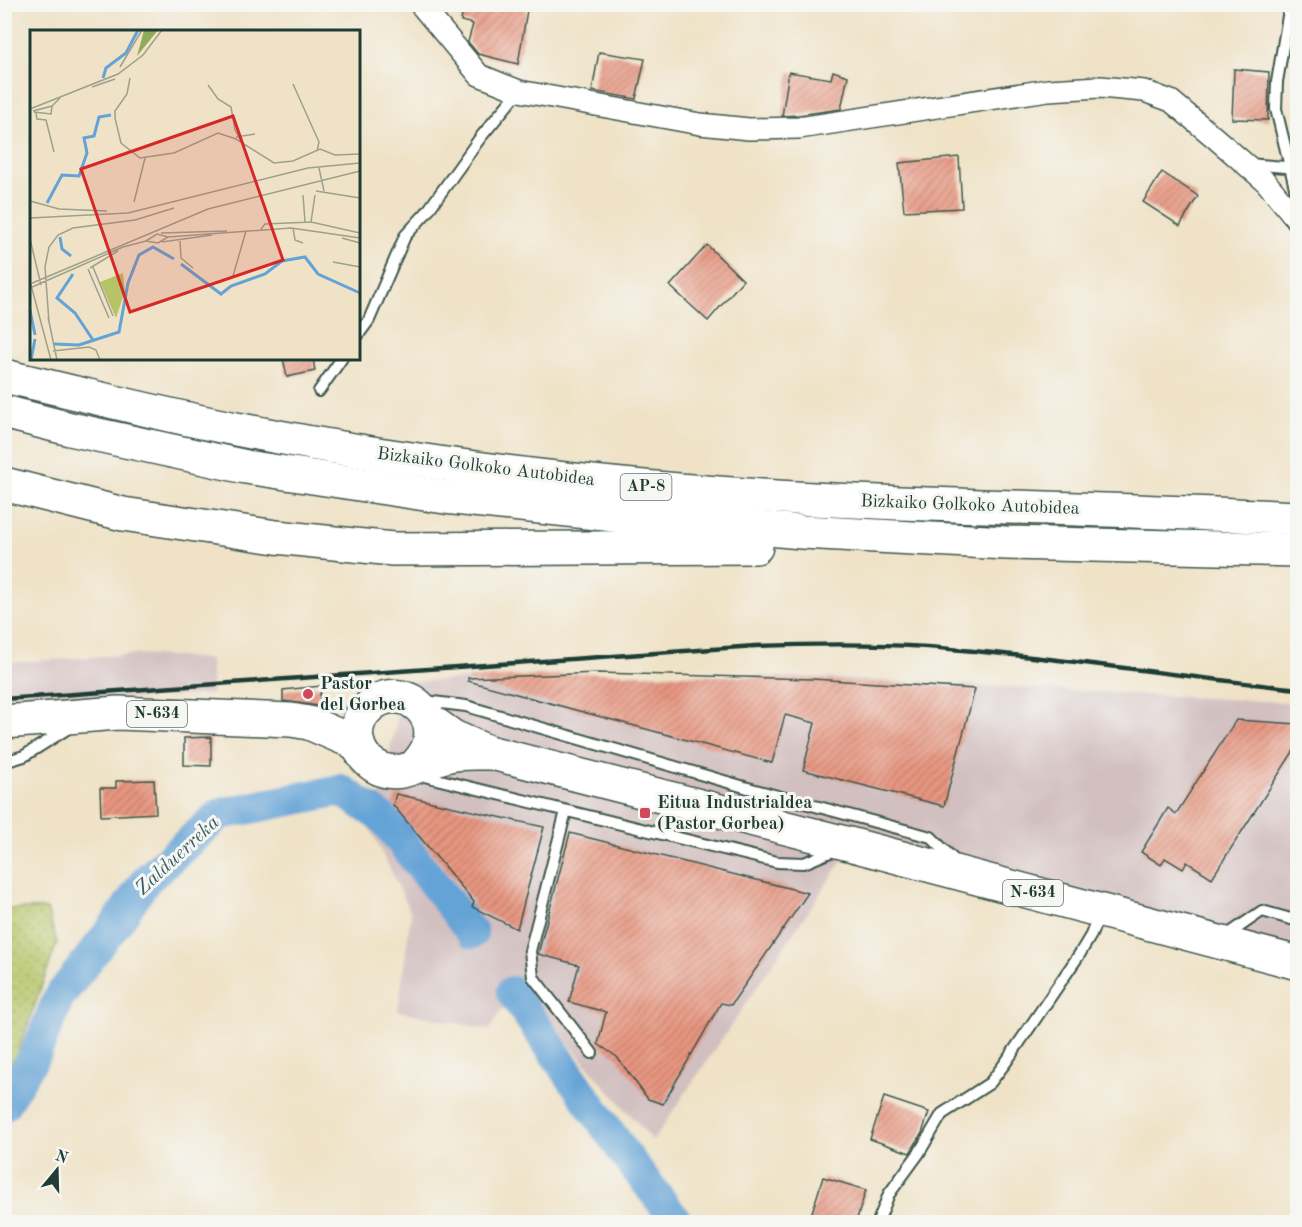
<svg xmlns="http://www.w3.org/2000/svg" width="1302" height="1227" viewBox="0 0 1302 1227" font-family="'Old Standard TT',serif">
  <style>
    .industrial { fill: #d2bfc0 }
    .grass { fill: url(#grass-dots); stroke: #6a804d; stroke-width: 1.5 }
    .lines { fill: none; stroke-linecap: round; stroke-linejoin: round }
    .stream { stroke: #63a3d6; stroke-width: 5 }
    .river { stroke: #63a3d6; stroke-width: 32 }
    .building { fill: url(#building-hatch) }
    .service-casing { stroke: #3e564a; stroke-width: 14 }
    .minor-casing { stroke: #3e564a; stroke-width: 24 }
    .trunk-casing { stroke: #3e564a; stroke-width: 36 }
    .motorway-casing { stroke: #3e564a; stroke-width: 36 }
    .service { stroke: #fff; stroke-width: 10 }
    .minor { stroke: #fff; stroke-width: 21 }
    .trunk { stroke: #fff; stroke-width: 33 }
    .motorway { stroke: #fff; stroke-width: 33 }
    .rail { stroke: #1f3d34; stroke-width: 4.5 }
    .poi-dot { fill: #d1495b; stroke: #f6f6f2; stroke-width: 2 }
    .labels { text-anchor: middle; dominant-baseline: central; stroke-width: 6; stroke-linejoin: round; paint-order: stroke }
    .shield { fill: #f6f6f2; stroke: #60746d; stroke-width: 1.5 }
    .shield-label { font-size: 16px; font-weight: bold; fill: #1f3d34 }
    .street-label { font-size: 18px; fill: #1f3d34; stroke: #f6f6f2 }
    .poi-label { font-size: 18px; font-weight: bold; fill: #1f3d34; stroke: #f6f6f2; text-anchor: start }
    .water-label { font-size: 20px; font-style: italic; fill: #335c65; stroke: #f6f6f2 }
    .inset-river { fill: none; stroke: #63a3d6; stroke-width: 3 }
    .inset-road { fill: none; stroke: #9ca08c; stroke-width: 1.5 }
    .view { fill: #d62828; fill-opacity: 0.15; stroke: #d62828; stroke-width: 3 }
    .inset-edge { fill: none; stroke: #1f3d34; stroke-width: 3 }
  </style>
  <defs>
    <pattern id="grass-dots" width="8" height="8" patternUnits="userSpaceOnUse" patternTransform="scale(1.5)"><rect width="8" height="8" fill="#b6c466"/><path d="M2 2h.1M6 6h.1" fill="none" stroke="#93a055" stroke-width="1.8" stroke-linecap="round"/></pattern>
    <pattern id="building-hatch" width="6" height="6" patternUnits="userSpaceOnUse" patternTransform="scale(1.5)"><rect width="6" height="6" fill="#e89680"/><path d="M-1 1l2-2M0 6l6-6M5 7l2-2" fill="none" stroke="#bb7c6a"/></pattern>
  </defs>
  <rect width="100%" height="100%" fill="#f6f6f2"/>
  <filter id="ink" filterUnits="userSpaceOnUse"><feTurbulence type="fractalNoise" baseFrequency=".0167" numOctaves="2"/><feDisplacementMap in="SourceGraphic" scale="12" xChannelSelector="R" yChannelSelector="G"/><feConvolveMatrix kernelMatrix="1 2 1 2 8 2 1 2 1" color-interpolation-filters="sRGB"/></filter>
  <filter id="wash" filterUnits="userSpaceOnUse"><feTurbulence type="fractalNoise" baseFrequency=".008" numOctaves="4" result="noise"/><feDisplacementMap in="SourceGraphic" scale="24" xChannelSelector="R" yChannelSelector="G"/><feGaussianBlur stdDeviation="1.35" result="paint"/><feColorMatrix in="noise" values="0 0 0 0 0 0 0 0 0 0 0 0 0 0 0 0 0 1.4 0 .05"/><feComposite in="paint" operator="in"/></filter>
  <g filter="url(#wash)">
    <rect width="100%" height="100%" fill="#efe2c6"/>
    <g class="industrial">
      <polygon points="139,654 210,659 212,694 5,707 5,663"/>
      <polygon points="599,673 803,677 1008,687 1297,703 1297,979 1243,961 844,858 653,1141 517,985 489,1030 398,1011 411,913 371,830 406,682"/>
    </g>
    <polygon class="grass" points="5,909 47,909 57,943 18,1052 5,1074"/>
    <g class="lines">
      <polyline class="stream" points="4,15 12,4"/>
      <g class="river">
        <polyline points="512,992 624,1153 677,1222"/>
        <polyline points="4,1105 35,1055 59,997 118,921 146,880 220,814 341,790 384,819 472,933"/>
      </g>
    </g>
    <g id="blocks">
      <g class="building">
        <polygon points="464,4 528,4 518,64 478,54 468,42 473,24 461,21"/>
        <polygon points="599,52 645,59 636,99 592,91"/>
        <polygon points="1234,69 1269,72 1268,120 1232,119"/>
        <polygon points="833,71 848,76 841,109 798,115 782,116 789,72 831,79"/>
        <polygon points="959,157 962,208 904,211 899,163"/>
        <polygon points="1162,172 1198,196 1180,226 1143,202"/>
        <polygon points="707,245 743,280 708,321 670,286"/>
        <polygon points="283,358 313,358 315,371 287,377"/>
        <polygon points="598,673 812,679 975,689 944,806 803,770 815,723 785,715 772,763 468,681 468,678"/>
        <polygon points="321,686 319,706 283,701 283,690"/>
        <polygon points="1236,720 1298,724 1298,744 1212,878 1187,862 1183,869 1165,858 1161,865 1141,852 1168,808 1176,814"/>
        <polygon points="211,737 211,766 184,765 184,738"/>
        <polygon points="154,780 156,813 101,816 100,788 116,788 116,781"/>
        <polygon points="396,794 544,827 517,929 472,907 474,902 393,805"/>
        <polygon points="570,833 808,893 731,1005 721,1003 663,1104 648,1099 617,1057 598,1044 606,1012 569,1002 579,965 538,954"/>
        <polygon points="884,1097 929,1112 922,1133 910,1153 870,1139"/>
        <polygon points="823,1177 866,1190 856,1222 809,1222"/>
      </g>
    </g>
  </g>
  <g filter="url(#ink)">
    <use href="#blocks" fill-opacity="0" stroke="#3e564a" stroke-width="1.5"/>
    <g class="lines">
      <defs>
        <g id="service">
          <polyline points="1290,4 1277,82 1276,109 1298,200"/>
          <polyline points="1248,164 1298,168"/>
          <polyline points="358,335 369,320 405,236 427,212 480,138 519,91"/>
          <polyline points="319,391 342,358"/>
          <polyline points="425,701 466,706 748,788 931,837 956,862"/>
          <polyline points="4,762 24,756 70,727"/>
          <polyline points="420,775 777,862 804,863 835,850"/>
          <polyline points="566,811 530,951 533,977 592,1053"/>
          <polyline points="1226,936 1262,911 1298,921"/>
          <polyline points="878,1222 889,1194 919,1153 942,1114 990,1083 1006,1062 1079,955 1091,935 1099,914"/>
        </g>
        <polyline id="minor" points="420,4 479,75 519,91 700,124 749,129 799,128 1048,90 1100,87 1144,91 1171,101 1214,137 1266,182 1298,221"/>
        <g id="trunk">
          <polyline points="429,720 453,737 488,752 849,844 1298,963"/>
          <polyline points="4,722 118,713 291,720 309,723 358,744"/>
          <path d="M416,765C458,722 401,674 368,708C359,716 355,729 357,741C362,762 382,775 402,771C417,768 431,759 445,756C458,752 473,753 487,753"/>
        </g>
        <g id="motorway">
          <path d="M4,376C83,394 162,415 241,430C348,451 456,467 565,479C808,507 1053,505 1298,518"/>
          <polyline points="4,412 70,429 246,467 445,497 652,519 802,532 1006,543 1298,550"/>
          <polyline points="4,484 123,514 276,537 393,549 756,547"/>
        </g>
      </defs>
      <use href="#service" class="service-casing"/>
      <use href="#minor" class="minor-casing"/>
      <use href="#trunk" class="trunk-casing"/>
      <use href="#motorway" class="motorway-casing"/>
      <use href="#service" class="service"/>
      <use href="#minor" class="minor"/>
      <use href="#trunk" class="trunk"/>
      <use href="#motorway" class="motorway"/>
      <path class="rail" d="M4,699L755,646C812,644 870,643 927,647C1051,656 1174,676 1298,689"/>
    </g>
  </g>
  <g class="poi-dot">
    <circle cx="308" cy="694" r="6"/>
    <rect x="639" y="807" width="12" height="12" rx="3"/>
  </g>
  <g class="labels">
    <g class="shield">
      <rect x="620.5" y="474" width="51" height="26" rx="4.5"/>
      <rect x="127" y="701" width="60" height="26" rx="4.5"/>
      <rect x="1003" y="880" width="60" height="26" rx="4.5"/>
    </g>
    <g class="shield-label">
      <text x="646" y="487">AP-8</text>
      <text x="157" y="714">N-634</text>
      <text x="1033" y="893">N-634</text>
    </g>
    <g class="street-label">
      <text transform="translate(486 467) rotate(7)">Bizkaiko Golkoko Autobidea</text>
      <text transform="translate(970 505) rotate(2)">Bizkaiko Golkoko Autobidea</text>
    </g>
    <g class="poi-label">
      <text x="320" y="684">Pastor<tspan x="320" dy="21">del Gorbea</tspan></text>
      <text x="657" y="803">Eitua Industrialdea<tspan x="657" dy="21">(Pastor Gorbea)</tspan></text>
    </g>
    <g class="water-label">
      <text transform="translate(178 856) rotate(-43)">Zalduerreka</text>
    </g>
  </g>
  <g transform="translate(30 30)">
    <rect width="330" height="330" fill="#efe2c6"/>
    <path d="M93,243L95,261L86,288L70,252Z" fill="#b6c466"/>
    <path d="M114,0H128L107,26L112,8Z" fill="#90aa5b"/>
    <path class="inset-river" d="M73,48L76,38L96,23L108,0M17,173L32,145L49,146L57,123L54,108L64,106L69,87L81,85M30,207L32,219L41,226M151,234L191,264L201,256L235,244L252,231L275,227L288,244L330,263M43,244L27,268L45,283L63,310M0,280L5,305M24,314L49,315L89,302L98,253L109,225L123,217L144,229M1,330L5,309"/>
    <path class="inset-road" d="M90,37L112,0M100,48L97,64L85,81V88L91,113L110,128L144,123L188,103L206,109L244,133L263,131L290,119L305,125L330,124M263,54L289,112L287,121M178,55L188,69L201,77L205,100L211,111M62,57L85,49M0,79L88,44L113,25L132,0M3,81L22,76L30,68M4,82L21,84L22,76M6,83L7,89L16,90L24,122M206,107L225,104M289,138L294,161M286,161L330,168M273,165L275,192M0,171L29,179L77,181M104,172L115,128M0,188L98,183L278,138L330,133M281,192L285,165M263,198L265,210L273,213M231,199L235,194L281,192L330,203M131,203L197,201M312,208L330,213M0,209L11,255M116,211L127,204L138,207L261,198L330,208M150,211L151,228L163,238M132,212L182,205M303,232L330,237M63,237L83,286M60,238L88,221M58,239L79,288M203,246L216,201M0,254L178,179L330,141M1,255L21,330M0,258L93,217L116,211L128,213L138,207M18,287L27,330M19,292L15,237L19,217L28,205L43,198L105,190L144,178M23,321L59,317L66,320L70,330"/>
    <path class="view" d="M203,86L253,230L100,282L51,139Z"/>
    <rect width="330" height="330" class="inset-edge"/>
  </g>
  <rect width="1302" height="1227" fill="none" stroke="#f6f6f2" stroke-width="24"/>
  <g transform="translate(57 1170) rotate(19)" stroke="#f6f6f2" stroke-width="4.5" paint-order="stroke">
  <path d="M0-4.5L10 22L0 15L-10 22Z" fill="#1f3d34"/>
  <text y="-9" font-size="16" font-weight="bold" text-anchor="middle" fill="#1f3d34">N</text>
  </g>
</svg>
